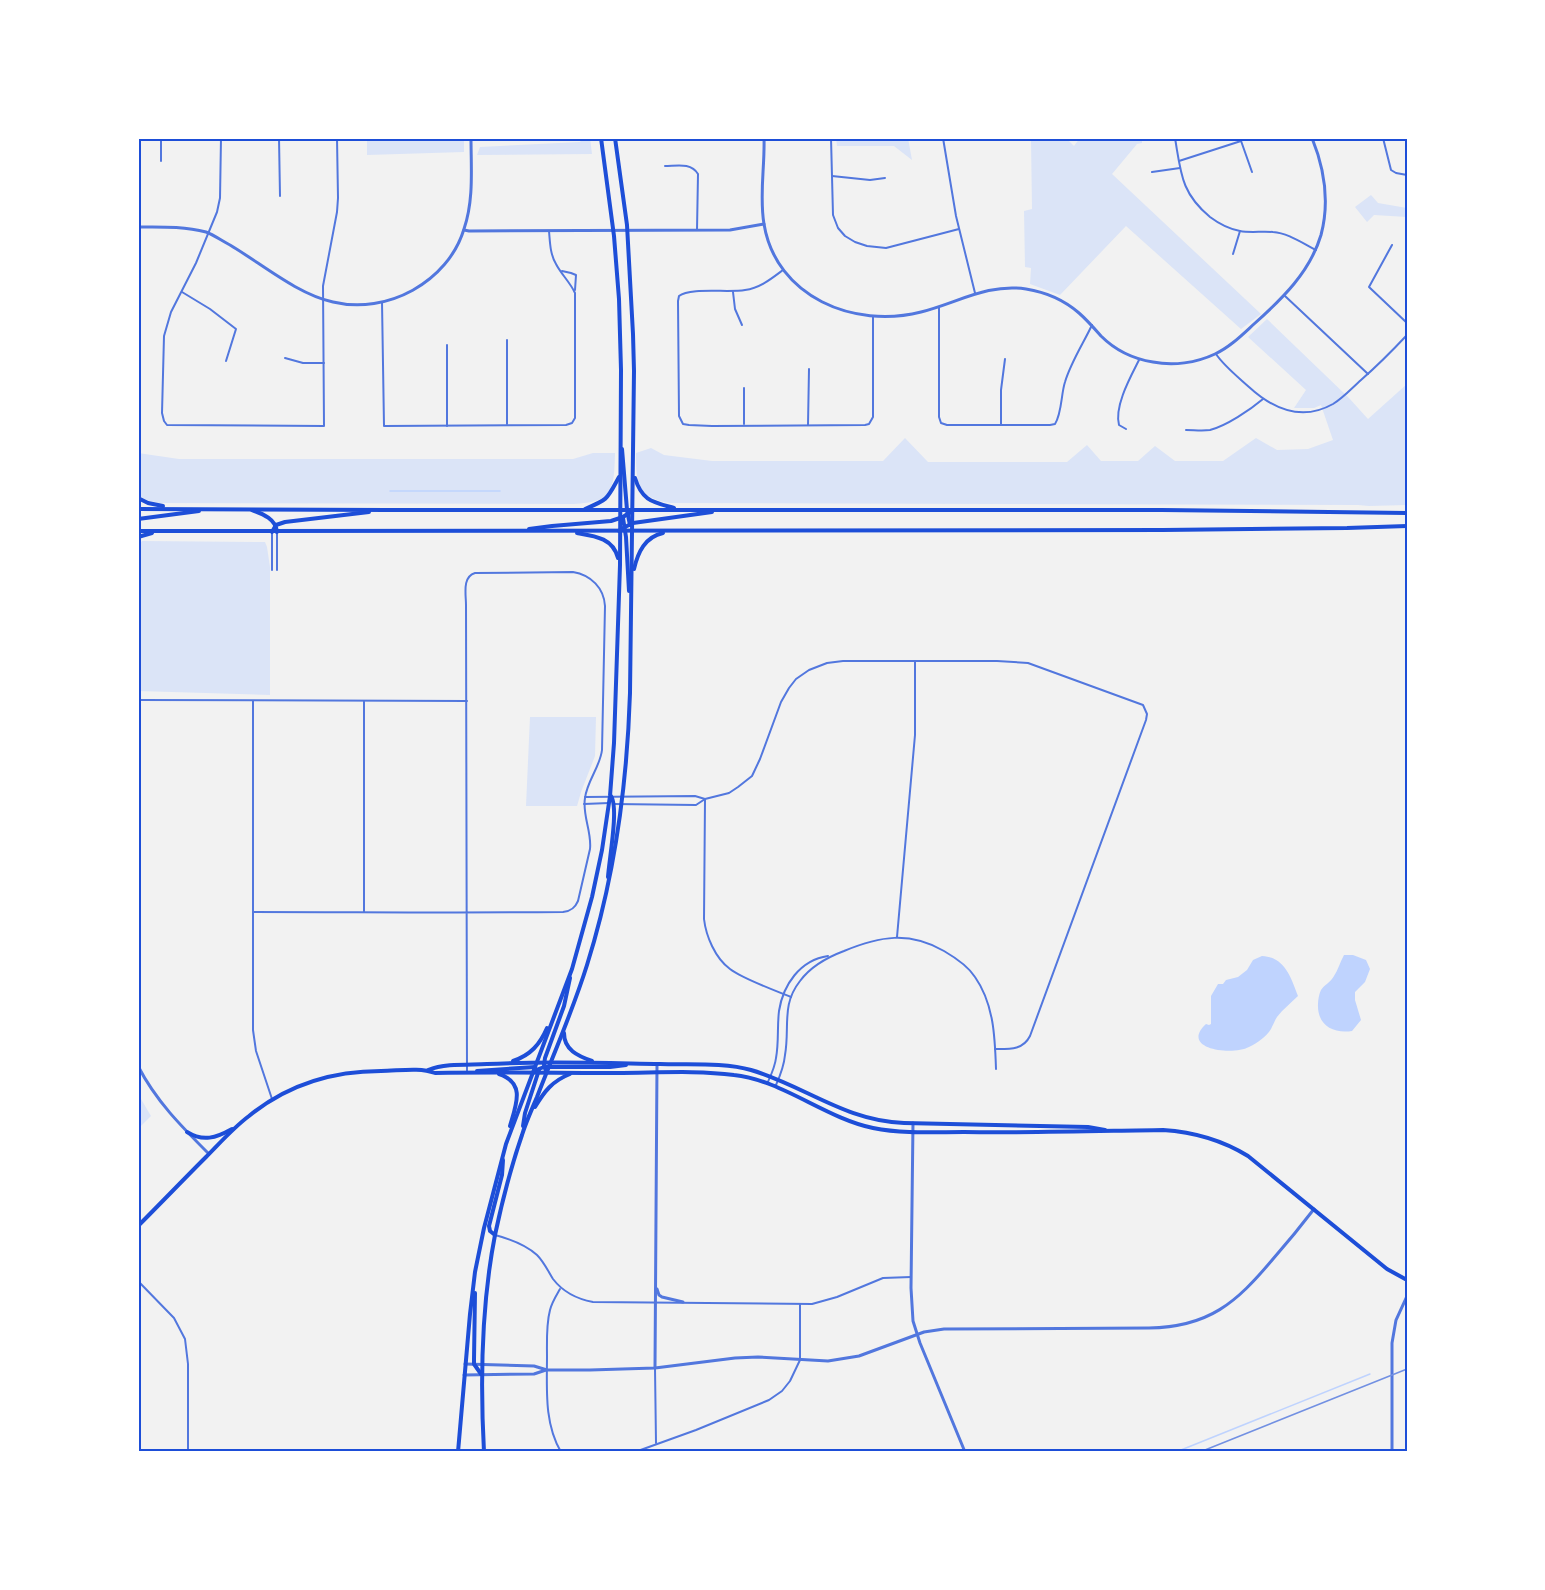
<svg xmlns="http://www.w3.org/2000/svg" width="1545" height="1590" viewBox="0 0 1545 1590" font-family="Helvetica,sans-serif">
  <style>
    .green { fill: #dbe4f7 }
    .water { fill: #bfd3fe }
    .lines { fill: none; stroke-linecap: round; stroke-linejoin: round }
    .stream { stroke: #bfd3fe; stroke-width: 1.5 }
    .minor { stroke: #5277de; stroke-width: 2 }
    .tertiary { stroke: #5277de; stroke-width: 3 }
    .secondary { stroke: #1d4ed8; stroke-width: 4 }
    .rail { stroke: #7290e2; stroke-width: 1.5 }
    .neatline { fill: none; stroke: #1d4ed8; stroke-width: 2 }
  </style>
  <rect width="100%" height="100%" fill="#f2f2f2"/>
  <g class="green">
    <polygon points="367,138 464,138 464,152 367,155"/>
    <polygon points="583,138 590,138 592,154 477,155 480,147 580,142"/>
    <polygon points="908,138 912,160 894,146 837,146 836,138"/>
    <polygon points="1029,138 1066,138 1074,146 1080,138 1142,138 1142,143 1137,144 1112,174 1261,314 1241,329 1126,226 1060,295 1030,284 1031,268 1025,267 1024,211 1032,209 1031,140"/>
    <polygon points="1371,195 1378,203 1407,208 1407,217 1374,215 1367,222 1355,207"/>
    <path d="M1267,319L1349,398L1368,419L1407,384V505L1369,506L1358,505L670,503C637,498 636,483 636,453L651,448L664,455L712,461H883L905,438L928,462H1067L1087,445L1101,461H1138L1155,446L1175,461H1223L1256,438L1277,450L1308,449L1333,440L1321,405L1314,408H1294L1306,390L1248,337Z"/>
    <path d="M138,453L179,459H573L593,453H615C614,492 613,503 570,504L160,503L146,500L138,495Z"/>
    <polygon points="142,541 265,542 267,547 270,567 270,695 138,691 138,546"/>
    <polygon points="530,717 596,717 595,756 581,792 577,806 526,806"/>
    <polygon points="138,1094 151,1116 138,1129"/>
  </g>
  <g class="water">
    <path d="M1344,955H1353L1366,960L1370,969L1365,982L1355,992V1000L1361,1020L1352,1031C1333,1034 1317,1025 1318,1004C1318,1000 1319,994 1321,990C1324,985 1331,982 1334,976C1338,970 1340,962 1344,955Z"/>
    <path d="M1262,956C1285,957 1291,978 1298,996C1291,1003 1283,1009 1277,1017C1275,1020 1273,1025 1271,1029C1266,1037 1257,1043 1249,1047C1232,1056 1179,1049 1206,1024L1209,1025L1211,1024V996L1218,984H1223L1226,980L1238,977L1247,970L1253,960Z"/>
  </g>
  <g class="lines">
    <g class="stream">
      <polyline points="390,491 500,491"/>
      <polyline points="1176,1452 1370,1374"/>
    </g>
    <g class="minor">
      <polyline points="221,138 220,198 217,212 196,263 171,312 164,336 162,413 164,421 167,425 324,426 323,286 337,212 338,198 337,138"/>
      <polyline points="279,138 280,196"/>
      <polyline points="831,138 833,215 838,228 845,236 855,242 867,246 886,248 959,229"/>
      <polyline points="943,138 956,216 975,293"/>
      <path d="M1175,138C1181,173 1181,193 1210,217C1218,223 1229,229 1240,231C1250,233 1262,231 1273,232C1288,233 1302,243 1316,250"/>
      <polyline points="1240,138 1252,172"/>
      <polyline points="1383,138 1391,170 1396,173 1407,175"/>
      <polyline points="161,161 161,138"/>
      <polyline points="1179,161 1241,141"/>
      <path d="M665,166C676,166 691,162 698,174L697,230"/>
      <polyline points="1152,172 1180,168"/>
      <polyline points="832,176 870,180 885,178"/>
      <polyline points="1392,245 1369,287 1407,323"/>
      <polyline points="1233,254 1240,231"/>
      <path d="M783,270C771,279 760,288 745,290C729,293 690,287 679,296L678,301L679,416L683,424L689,425L712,426L865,425L869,424L873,417V317"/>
      <polyline points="562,271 571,273 576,275 575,290"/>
      <polyline points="182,292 210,309 236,329 226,361"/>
      <polyline points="733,292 735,309 742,325"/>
      <polyline points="1285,296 1368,374"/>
      <path d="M382,302L384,426L566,425L572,423L575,418V293C570,282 561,274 556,264C550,254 550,242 549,231"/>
      <path d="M939,307V417L941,423L947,425H1050L1055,424C1062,413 1061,394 1065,382C1071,362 1083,344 1092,325"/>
      <path d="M1216,354C1224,366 1238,377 1249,387C1273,409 1301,422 1333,404C1343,398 1352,388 1361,380C1377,366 1392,351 1407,335"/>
      <polyline points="285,358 303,363 324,363"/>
      <polyline points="744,388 744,424"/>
      <polyline points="507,424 507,340"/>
      <polyline points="808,425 809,369"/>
      <polyline points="1001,425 1001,390 1005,359"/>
      <polyline points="447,426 447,345"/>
      <path d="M1126,429L1119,425C1114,406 1131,376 1139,360"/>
      <path d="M1186,430C1194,430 1202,431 1210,430C1226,426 1250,410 1263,399"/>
      <polyline points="277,532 277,570"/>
      <polyline points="272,570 272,532"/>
      <polyline points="138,700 467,701"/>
      <polyline points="253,701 253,1030 256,1051 272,1099"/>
      <polyline points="585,797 695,796 705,799"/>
      <path d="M705,800L704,919C706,936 715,958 730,969C743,979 774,990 791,997"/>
      <polyline points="584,804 609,803"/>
      <path d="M614,804L696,805L705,799L729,793L738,787L752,776L760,759L781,702L789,688L796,679L809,670L827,663L843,661H997L1028,663L1143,705L1147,714L1146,720L1030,1036C1023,1050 1010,1049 995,1049"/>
      <path d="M253,912C357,912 460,913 563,912C571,911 575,908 578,901L590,849C592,832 582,815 585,798C587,781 600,767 602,750L605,606C604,588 591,575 573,572L475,573C462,577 466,594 466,605C467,761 467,917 467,1073"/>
      <polyline points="364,912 364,701"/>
      <polyline points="897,937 915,735 915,662"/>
      <path d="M767,1084C771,1075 775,1067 776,1058C779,1042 777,1027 779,1011C783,985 800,960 828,956"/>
      <path d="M776,1085C780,1076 784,1066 785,1055C790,1027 781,1005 800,981C811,966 828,957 844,951C880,936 909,931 944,951C956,958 968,966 975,977C994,1004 995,1038 996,1069"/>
      <path d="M495,1235C510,1239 525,1244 537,1255C544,1262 548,1271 553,1279C563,1292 577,1299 593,1302L812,1304L837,1297L883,1278L911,1277"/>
      <polyline points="138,1281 174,1318 185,1339 188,1364 188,1452"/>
      <path d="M560,1289C556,1296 552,1302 550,1310C546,1325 547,1341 547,1356C547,1389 544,1423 561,1452"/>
      <polyline points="655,1368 656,1443"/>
      <polyline points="635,1452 696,1430 769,1400 782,1391 790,1381 800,1360 800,1304"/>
    </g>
    <g class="tertiary">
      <path d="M764,138C765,166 759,196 764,224C776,297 854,329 921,312C957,303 988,283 1026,289C1045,292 1064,300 1079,313C1087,320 1094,328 1101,336C1115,350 1134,359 1153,362C1173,366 1196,363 1215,354C1230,347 1242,335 1254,324C1282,299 1310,272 1321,235C1330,201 1325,170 1312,138"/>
      <path d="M138,227C160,227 184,226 206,232C214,235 222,241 230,245C262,264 297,294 333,302C387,315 448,282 464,229C474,200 471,168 471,138"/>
      <polyline points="464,230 469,231 730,230 764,224"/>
      <path d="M138,1066C156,1101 181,1126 209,1154"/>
      <polyline points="913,1123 911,1288 913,1321 920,1343 965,1452"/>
      <polyline points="657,1289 659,1295 662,1297 683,1302"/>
      <path d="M465,1364L534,1366L547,1370H590L655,1368L735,1358L758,1357L828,1361L859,1356L924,1332L944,1329L1149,1328C1209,1327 1236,1303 1273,1259C1287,1243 1301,1226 1314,1209"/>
      <polyline points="655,1368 657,1064"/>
      <polyline points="464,1375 534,1374 546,1370"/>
      <polyline points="1392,1452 1392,1343 1396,1320 1407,1296"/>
    </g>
    <g class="secondary">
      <polyline points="622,449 627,510 630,525"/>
      <path d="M635,478C642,501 653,502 674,508"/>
      <polyline points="138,498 148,503 163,506"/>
      <polyline points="138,509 387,510 1162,510 1407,513"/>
      <path d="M585,509C609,499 607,499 619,477"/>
      <path d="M252,510C263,514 276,519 277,532"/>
      <polyline points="623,518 626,537 629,591"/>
      <polyline points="138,519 199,511"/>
      <polyline points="529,529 552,526 611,521 623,517 632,511"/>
      <polyline points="138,531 1163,530 1347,528 1407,526"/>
      <polyline points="619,531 625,527 633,523 712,512"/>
      <polyline points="272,532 276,525 285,522 369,512"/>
      <path d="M577,533C595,536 613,538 618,558"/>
      <polyline points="138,537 152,533"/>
      <path d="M634,569C638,552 645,537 663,533"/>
      <path d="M608,877C609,860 619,808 611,796"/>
      <path d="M564,1033C564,1050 578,1056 592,1061"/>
      <path d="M513,1061C531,1055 540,1044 547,1028"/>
      <path d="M428,1070C446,1063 469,1065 487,1064C545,1061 602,1063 660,1064C687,1065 725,1062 751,1070C805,1086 845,1121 904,1123L1088,1127L1105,1130"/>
      <polyline points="536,1070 544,1067 610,1067 626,1065"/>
      <polyline points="477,1071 535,1067"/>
      <polyline points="546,1071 544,1065 545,1058 564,1006 570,978"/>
      <path d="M499,1074C526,1083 516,1105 510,1126"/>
      <path d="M535,1107C544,1092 552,1081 570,1074"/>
      <polyline points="523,1126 525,1113 539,1070"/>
      <path d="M187,1132C203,1142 216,1138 232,1129"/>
      <path d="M138,1226C161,1203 183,1180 206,1157C220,1143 233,1128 249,1116C287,1085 332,1071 381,1071C398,1071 419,1067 435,1073C496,1072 556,1073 617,1073C655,1073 696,1070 734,1075C782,1080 825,1118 873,1128C903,1134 934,1132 964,1132C1031,1133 1097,1131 1163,1130C1194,1132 1222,1140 1248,1156L1387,1269L1407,1280"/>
      <polyline points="495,1235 490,1231 489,1226 502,1175 503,1160"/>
      <polyline points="475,1293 474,1359 474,1364 481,1374"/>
      <polyline points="458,1452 470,1314 475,1272 484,1228 506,1144 572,969 592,897 602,850 610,796 614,743 620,565 621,370 619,299 614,236 601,138"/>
      <path d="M484,1452C480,1379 481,1307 495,1235C502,1202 511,1167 522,1135C526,1122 532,1109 537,1097C554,1053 573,1010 587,965C615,876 627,787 630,693L634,371L633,334L627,225L615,138"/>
    </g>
    <polyline class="rail" points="1200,1452 1407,1369"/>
  </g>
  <rect width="1545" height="1590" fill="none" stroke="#ffffff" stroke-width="279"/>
  <rect x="140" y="140" width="1266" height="1310" class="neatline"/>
</svg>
